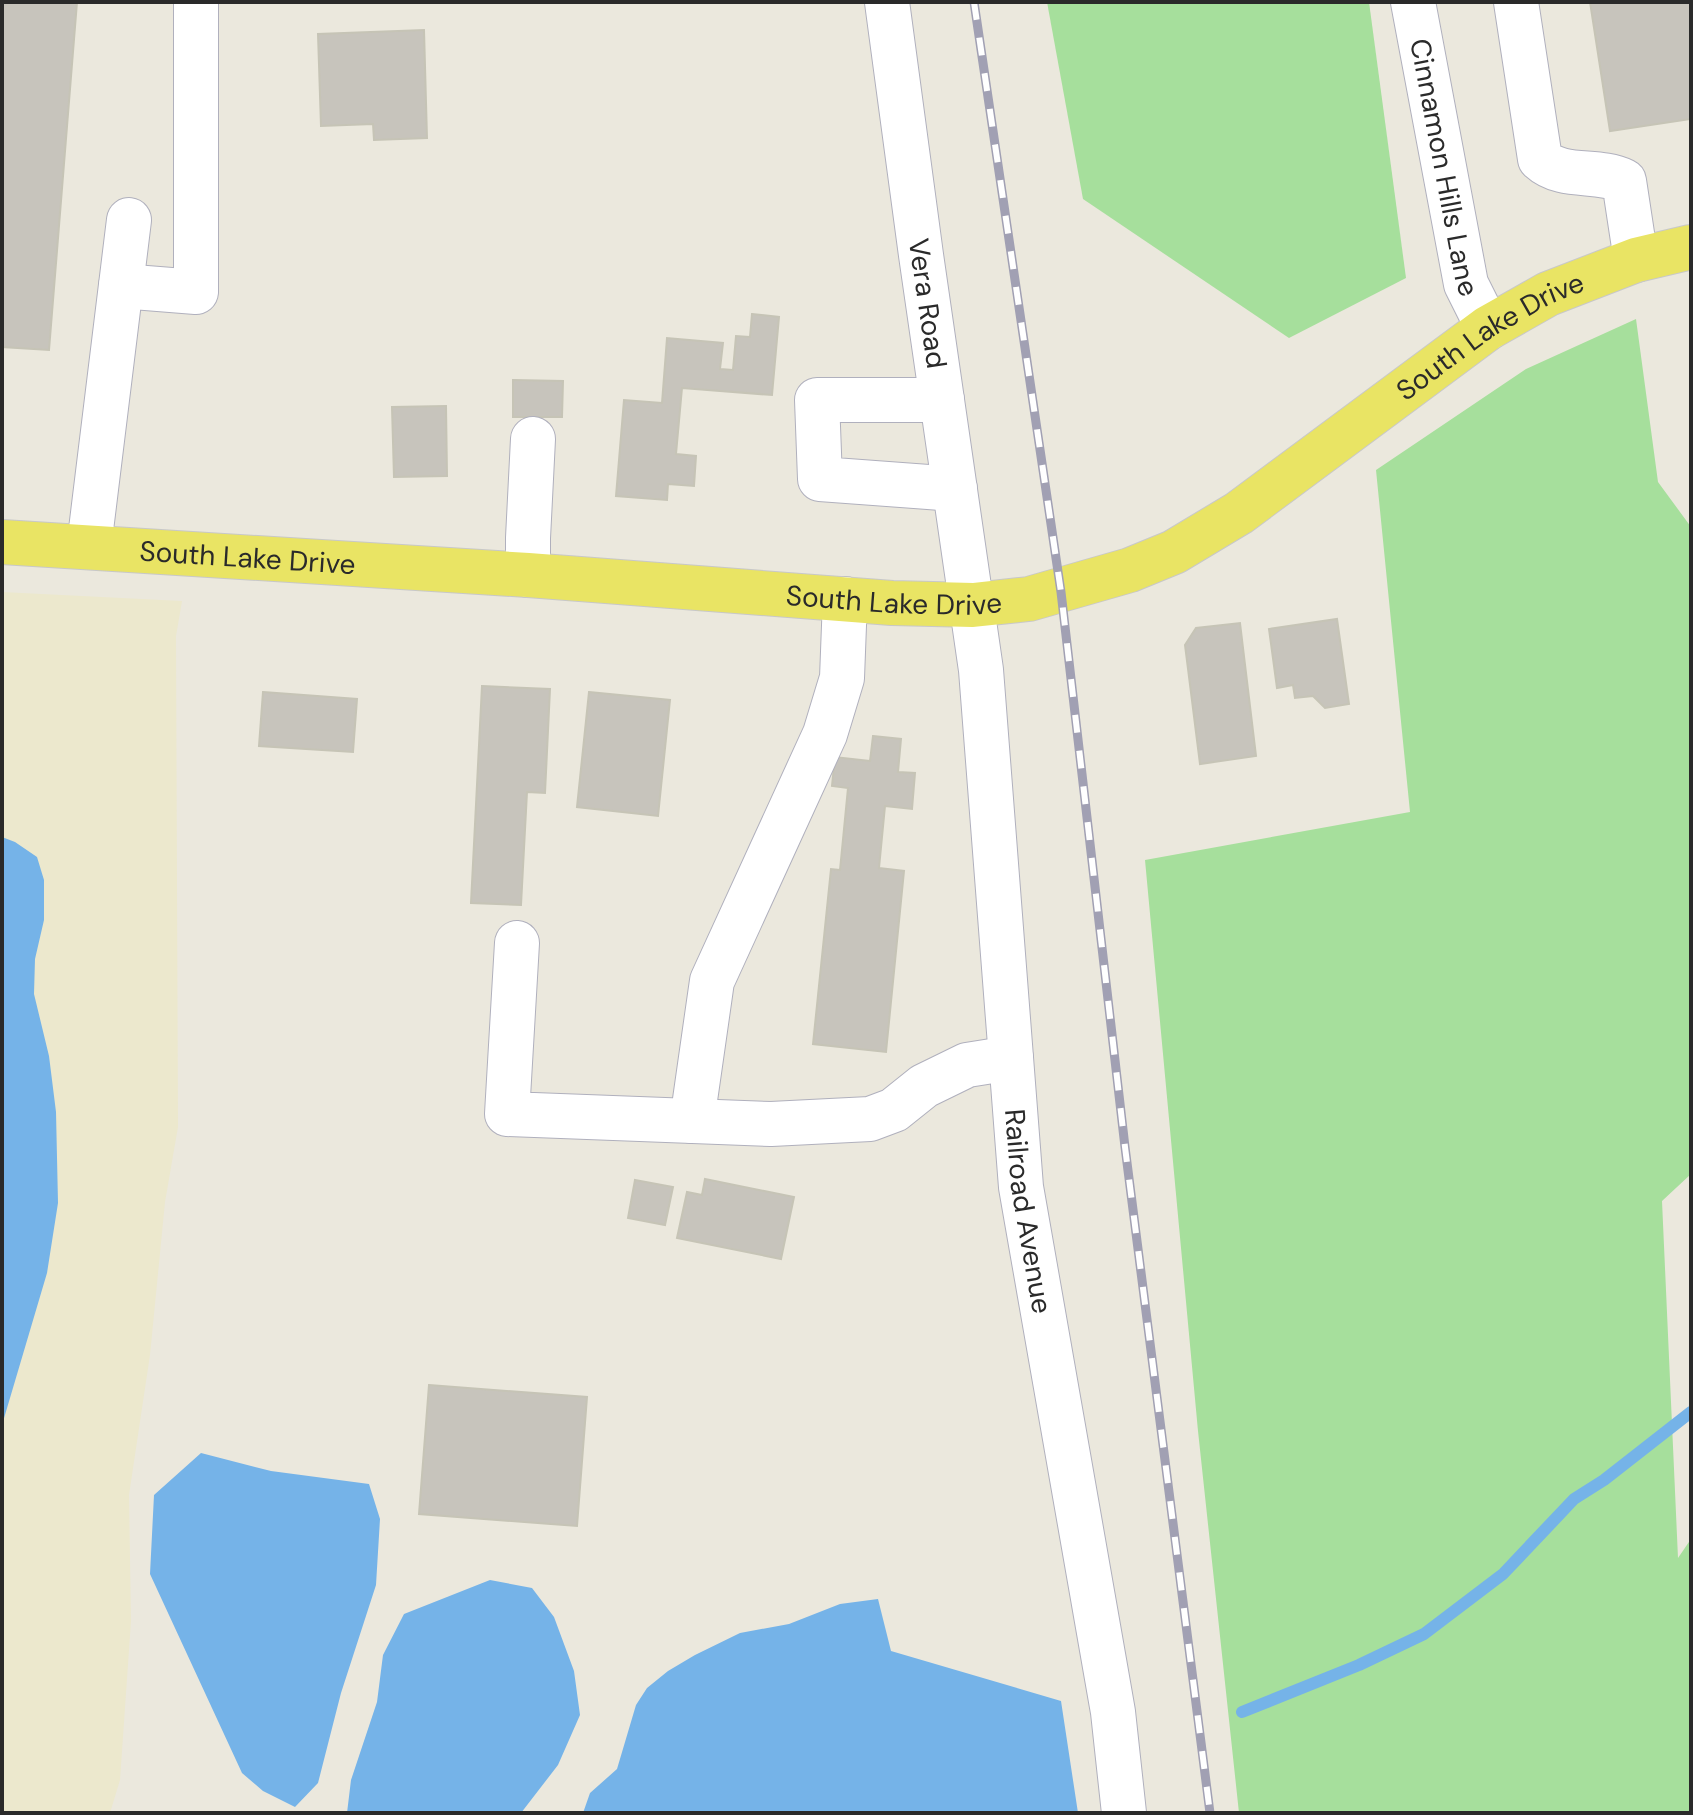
<svg xmlns="http://www.w3.org/2000/svg" width="1693" height="1815" viewBox="0 0 1693 1815" font-family="'DM Sans',sans-serif">
  <style>
    .education { fill: #ece8cd }
    .green { fill: #a6df9c }
    .water { fill: #75b3e8 }
    .lines { fill: none; stroke-linecap: round; stroke-linejoin: round }
    .stream { stroke: #75b3e8; stroke-width: 12 }
    .building { fill: #c7c4bc; stroke: #c6c4b6; stroke-width: 2 }
    .minor-casing { stroke: #b0b0bd; stroke-width: 46 }
    .major-casing { stroke: #c8c8c8; stroke-width: 46 }
    .minor { stroke: #fff; stroke-width: 44 }
    .major { stroke: #e9e464; stroke-width: 44 }
    .rail-casing { stroke: #a1a0b3; stroke-width: 9 }
    .rail { stroke: #fff; stroke-width: 6; stroke-dasharray: 18; stroke-linecap: butt }
    .labels { text-anchor: middle; dominant-baseline: central; stroke-width: 8; stroke-linejoin: round; paint-order: stroke }
    .street-label { font-size: 28px; fill: #2a2a2a; stroke: #fff }
  </style>
  <rect width="100%" height="100%" fill="#ebe8dd"/>
  <polygon class="education" points="2,592 182,601 176,636 178,1127 165,1202 150,1355 129,1495 131,1621 120,1780 110,1813 2,1813"/>
  <g class="green">
    <polygon points="1047,2 1369,2 1406,278 1289,338 1083,199"/>
    <polygon points="1636,319 1658,482 1691,527 1691,1174 1662,1201 1678,1558 1691,1539 1691,1813 1239,1813 1198,1431 1145,860 1410,812 1376,470 1526,369"/>
  </g>
  <g class="water">
    <polygon points="2,837 15,842 37,857 44,880 44,920 35,959 34,994 49,1056 56,1112 58,1203 47,1273 2,1425"/>
    <polygon points="201,1453 271,1471 369,1484 380,1519 376,1585 341,1693 318,1783 295,1807 263,1791 242,1773 150,1574 154,1495"/>
    <polygon points="490,1580 532,1588 554,1617 574,1671 580,1715 558,1765 521,1813 347,1813 351,1780 377,1702 383,1655 404,1614"/>
    <polygon points="878,1599 891,1651 1061,1701 1078,1813 583,1813 590,1793 617,1769 636,1705 647,1688 668,1671 695,1655 740,1633 789,1624 840,1604"/>
  </g>
  <g class="lines">
    <polyline class="stream" points="1242,1712 1359,1665 1424,1634 1503,1574 1574,1499 1604,1480 1691,1412"/>
  </g>
  <g class="building">
    <polygon points="2,2 77,2 49,350 2,347"/>
    <polygon points="1590,2 1691,2 1691,119 1610,131"/>
    <polygon points="424,30 427,138 374,140 373,124 321,126 318,34"/>
    <polygon points="752,314 779,317 772,395 682,388 676,454 696,456 694,486 668,484 667,500 616,496 624,400 662,403 667,338 723,343 720,369 733,370 736,336 750,337"/>
    <polygon points="513,380 563,381 562,417 513,417"/>
    <polygon points="446,406 447,476 394,477 392,407"/>
    <polygon points="1337,619 1349,704 1325,708 1313,696 1295,698 1293,685 1277,688 1269,629"/>
    <polygon points="1240,623 1256,756 1200,764 1185,645 1196,628"/>
    <polygon points="482,686 550,689 545,793 527,792 521,905 471,903"/>
    <polygon points="263,692 357,699 353,752 259,746"/>
    <polygon points="589,692 670,700 658,816 577,807"/>
    <polygon points="873,736 901,739 898,772 915,773 912,809 885,806 879,868 904,871 886,1052 813,1044 831,869 840,870 848,788 832,786 835,757 870,761"/>
    <polygon points="705,1179 794,1197 781,1259 677,1238 687,1192 702,1195"/>
    <polygon points="635,1180 673,1187 665,1225 628,1218"/>
    <polygon points="429,1385 587,1397 577,1526 419,1514"/>
  </g>
  <g class="lines">
    <defs>
      <g id="minor">
        <path id="s1" d="M887,2L921,255L981,670L1021,1187L1113,1712L1124,1813"/>
        <path id="s2" d="M1413,2L1466,284L1488,328"/>
        <path d="M1516,2L1540,159C1563,180 1597,168 1624,181L1636,260"/>
        <polyline points="121,286 196,292 196,2"/>
        <polyline points="942,400 817,400 820,479 955,489"/>
        <polyline points="89,546 129,220"/>
        <polyline points="528,575 528,538 533,439"/>
        <polyline points="517,943 507,1114 771,1124 870,1119 894,1110 924,1086 967,1065 1011,1058"/>
        <polyline points="692,1121 712,981 825,734 842,678 845,599"/>
      </g>
      <g id="major">
        <path id="s3" d="M2,542L528,575L892,603L973,605L1029,599L1130,570L1174,552L1239,513L1488,328L1548,294L1636,260L1691,247"/>
      </g>
    </defs>
    <use href="#minor" class="minor-casing"/>
    <use href="#major" class="major-casing"/>
    <use href="#minor" class="minor"/>
    <use href="#major" class="major"/>
    <defs>
      <polyline id="rail" points="974,2 1061,592 1125,1147 1210,1813"/>
    </defs>
    <use href="#rail" class="rail-casing"/>
    <use href="#rail" class="rail"/>
  </g>
  <g class="labels">
    <g class="street-label">
      <text stroke="none"><textPath href="#s2" startOffset="168">Cinnamon Hills Lane</textPath></text>
      <text stroke="none"><textPath href="#s1" startOffset="304">Vera Road</textPath></text>
      <text stroke="none"><textPath href="#s3" startOffset="1566">South Lake Drive</textPath></text>
      <text stroke="none"><textPath href="#s3" startOffset="246">South Lake Drive</textPath></text>
      <text stroke="none"><textPath href="#s3" startOffset="894">South Lake Drive</textPath></text>
      <text stroke="none"><textPath href="#s1" startOffset="1218">Railroad Avenue</textPath></text>
    </g>
  </g>
  <rect width="1693" height="1815" fill="none" stroke="#2a2a2a" stroke-width="8"/>
</svg>
